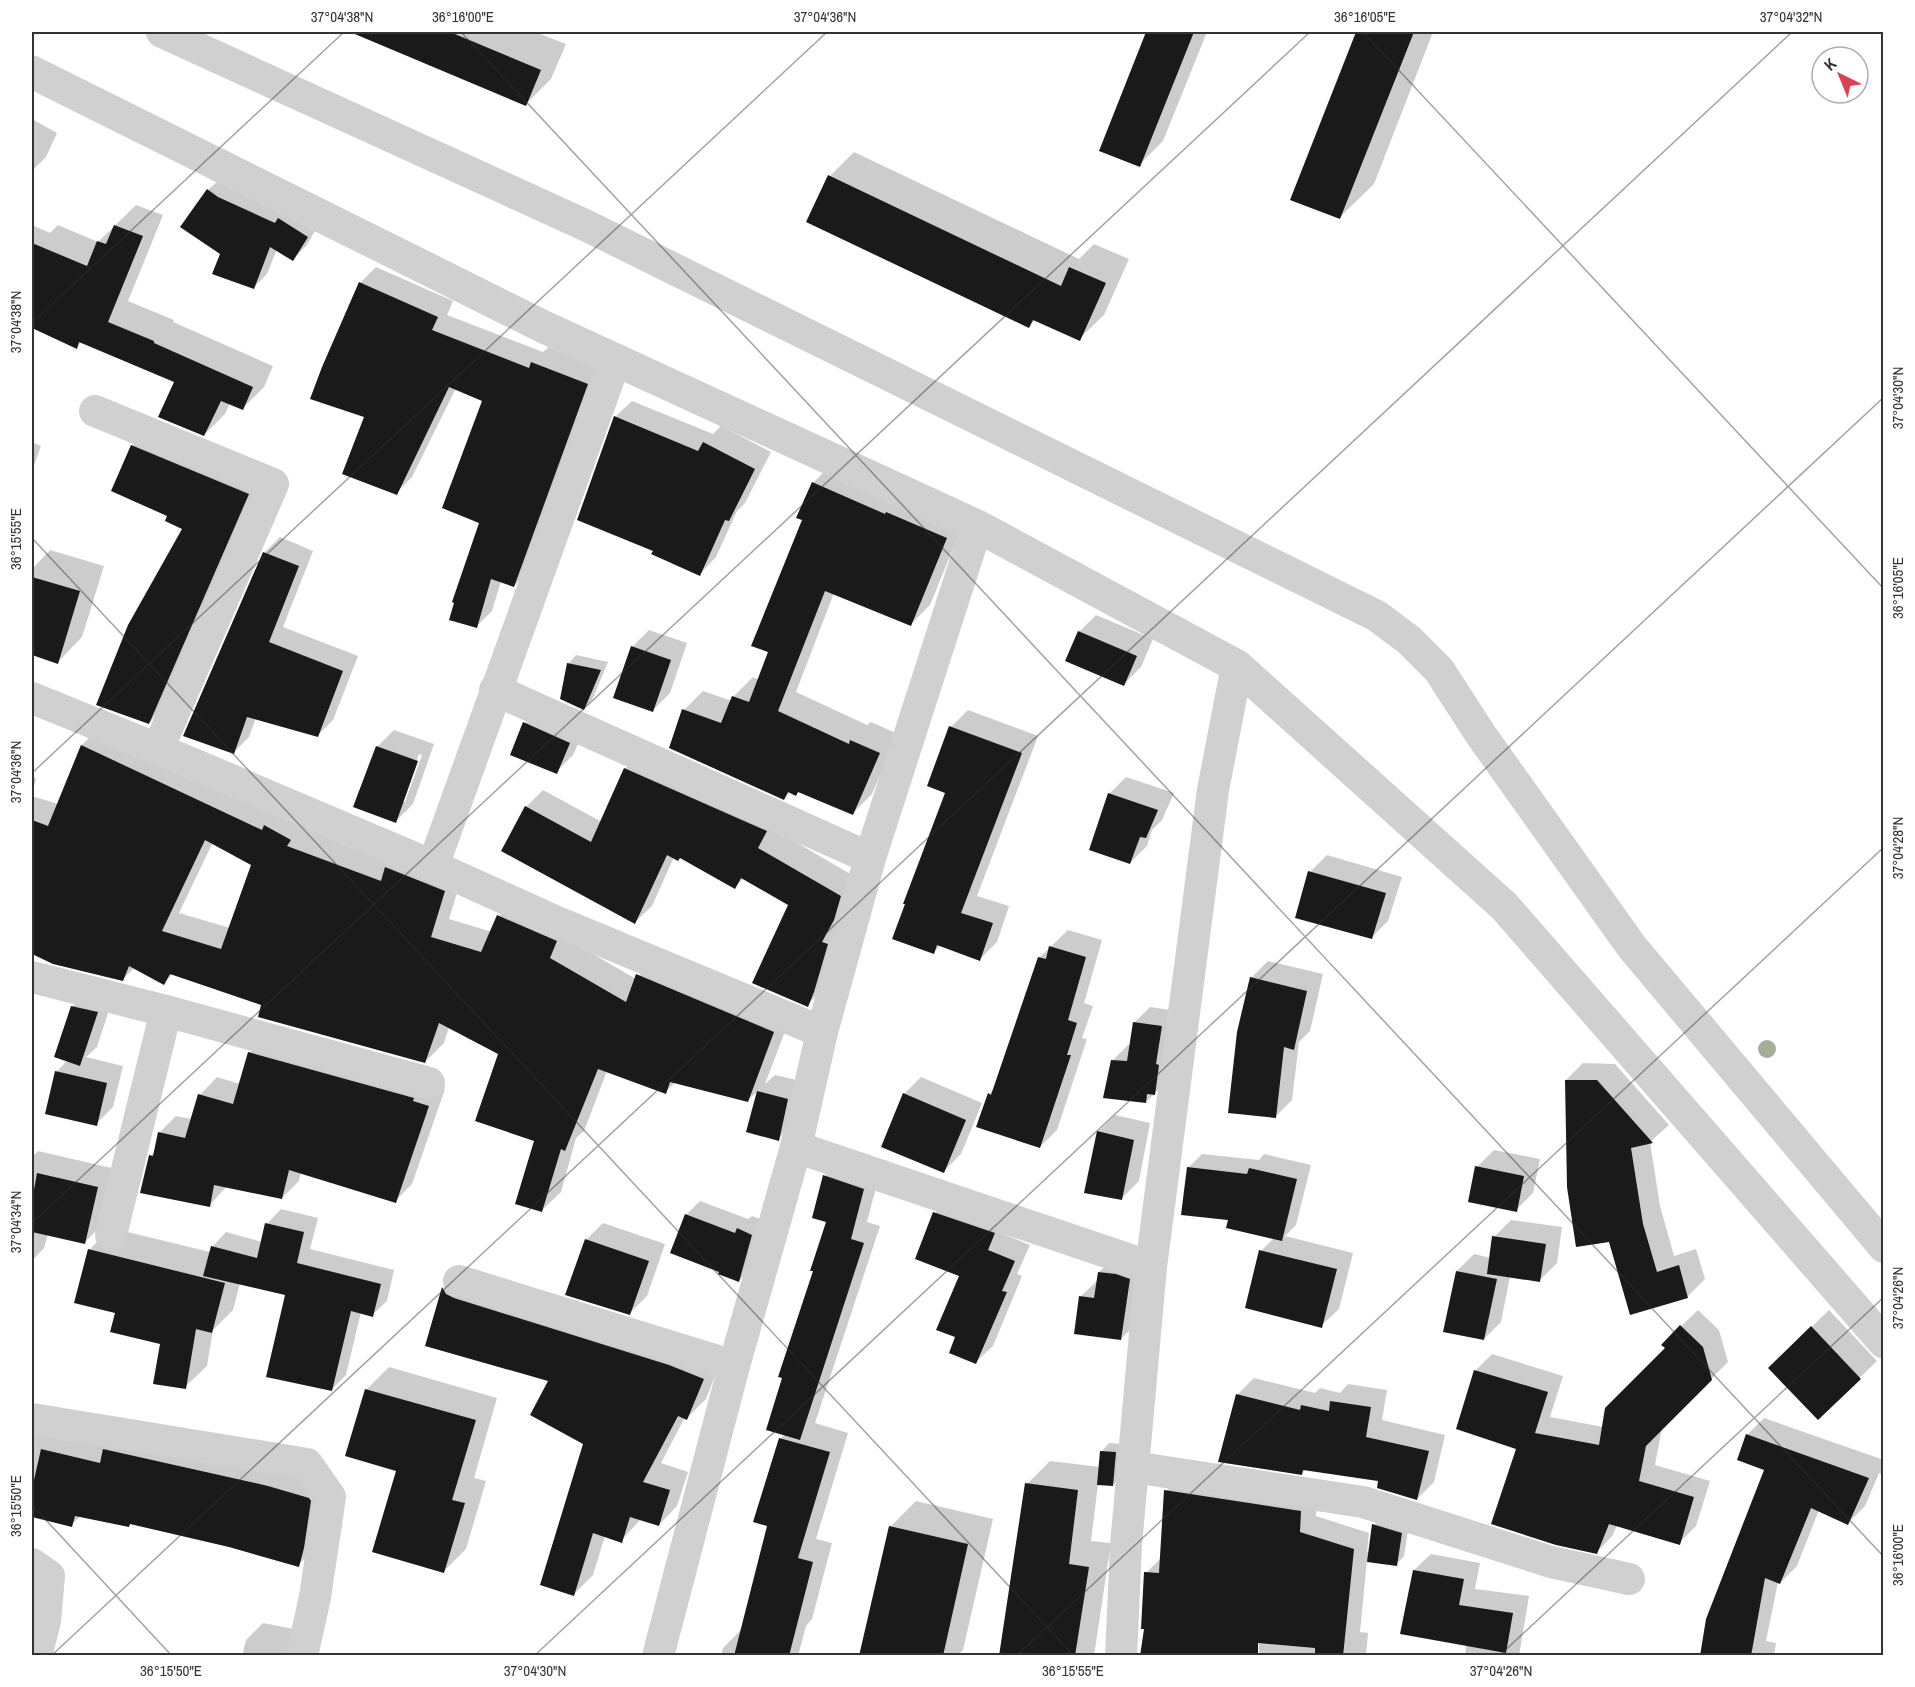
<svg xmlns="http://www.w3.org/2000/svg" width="1915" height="1687" viewBox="0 0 1915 1687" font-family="'Archivo Narrow',sans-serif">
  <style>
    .shadow { fill: #0003; fill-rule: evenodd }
    .building { fill: #1a1a1a; fill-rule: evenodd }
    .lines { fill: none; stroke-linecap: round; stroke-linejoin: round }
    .minor { stroke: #d0d0d0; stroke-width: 32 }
    .tertiary { stroke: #d0d0d0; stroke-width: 33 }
    .tree { fill: #a3af96 }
    .ticks { fill: none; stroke: #333; stroke-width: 1.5; stroke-opacity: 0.45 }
    .neatline { fill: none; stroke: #333; stroke-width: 2 }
    .ticks-label { font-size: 15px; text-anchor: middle; fill: #333 }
  </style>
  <rect width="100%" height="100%" fill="#fff"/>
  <g class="shadow">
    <polygon points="354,32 535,32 566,44 551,79 525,105"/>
    <polygon points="1148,32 1207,32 1163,141 1139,165 1101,150"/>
    <polygon points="1357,32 1433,32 1374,184 1340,217 1292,199"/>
    <polygon points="32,119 57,133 46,157 32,171"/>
    <polygon points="854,152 1079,259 1094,244 1129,259 1104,315 1079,339 1036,319 1028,327 808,221 830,176"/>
    <polygon points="222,177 320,222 307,245 293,259 277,249 267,274 253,288 221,254 208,190"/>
    <polygon points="136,205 163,215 128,301 174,320 173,322 273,366 264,387 243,408 230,403 225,414 204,435 176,381 82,342 76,347 32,327 32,225 50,233 58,225 98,242"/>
    <polygon points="376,267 453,301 447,315 543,352 548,347 602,368 530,570 514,586 501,581 492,611 476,627 481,522 484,400 456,388 412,477 396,493 366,416 360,283"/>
    <polygon points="632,401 713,434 721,426 771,452 745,503 737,511 716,557 700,574 655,550 615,417"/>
    <polygon points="149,429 265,477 166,705 149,723 184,528 169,515 132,446"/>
    <polygon points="32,442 41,446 32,471"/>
    <polygon points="832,464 965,519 930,605 911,624 834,593 796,692 867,725 871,722 898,734 872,794 853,813 800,791 796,794 790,792 784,798 684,710 703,691 732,701 734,696 753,677 759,680 770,651 813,483"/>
    <polygon points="280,537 313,551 283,627 358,656 333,720 318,735 256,718 249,737 234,752 185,735 265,552"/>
    <polygon points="50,550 104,566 82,637 58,662 32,654 32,569"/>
    <polygon points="1096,615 1153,639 1141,667 1124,684 1079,632"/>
    <polygon points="649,630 687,643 670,693 653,710 632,647"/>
    <polygon points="576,655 608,662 592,700 584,708 568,664"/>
    <polygon points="542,706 586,726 573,755 556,772 525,723"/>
    <polygon points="968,710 1038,736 977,896 1009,906 997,942 980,959 941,945 934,952 947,792 929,785 951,727"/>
    <path d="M100,727L463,873L449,919L492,932L499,916L517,897L567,939L636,979L656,957L792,1013L765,1084L775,1075L805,1082L795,1122L778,1139L748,1131L759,1090L748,1100L676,1082L665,1092L607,1071L584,1131L576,1138L561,1192L542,1210L536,1140L500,1053L449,1027L444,1043L425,1062L173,974L164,983L135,967L122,980L33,953L32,989V796L58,804L82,745ZM213,842L253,864L230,928L179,913Z"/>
    <path d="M394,730L434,744L413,804L396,821L377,747ZM419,754L422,755L405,802H402Z"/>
    <polygon points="642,752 857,878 824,988 807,1005 790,904 744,878 735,887 680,857 674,857 652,906 635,922 526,807 543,790 602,822 625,769"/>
    <polygon points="32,776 36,779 32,794"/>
    <polygon points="1126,777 1174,793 1162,820 1152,830 1147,846 1130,863 1109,794"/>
    <polygon points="1327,855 1402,877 1388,921 1371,938 1310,872"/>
    <polygon points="1068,930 1102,940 1084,1003 1093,1006 1082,1038 1087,1039 1057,1130 1040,1147 989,1094 995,1088 1039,958"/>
    <polygon points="1268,961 1323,974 1310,1031 1299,1042 1292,1100 1275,1117 1251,978"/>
    <polygon points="90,989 114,995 97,1047 86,1057 123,1066 113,1107 96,1124 47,1113 57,1071 68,1060 56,1056 73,1006"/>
    <polygon points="1150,1007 1177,1011 1170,1078 1146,1102 1113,1060 1128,1045 1131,1045 1134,1023"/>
    <polygon points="266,1036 445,1089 412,1184 395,1201 301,1172 299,1181 282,1198 227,1186 209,1206 151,1156 155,1151 159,1133 176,1116 192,1119 200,1095 217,1077 240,1084 249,1053"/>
    <polygon points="1583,1063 1615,1064 1669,1125 1650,1142 1660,1206 1674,1256 1696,1249 1705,1279 1688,1296 1631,1313 1566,1080"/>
    <polygon points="921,1077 982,1103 961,1154 944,1171 904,1094"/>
    <polygon points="1115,1115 1150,1123 1139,1181 1122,1198 1098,1132"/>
    <polygon points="1494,1150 1540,1159 1533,1193 1516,1210 1477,1167"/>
    <polygon points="38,1151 116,1169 103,1224 84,1243 48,1234 44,1248 32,1261 32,1157"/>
    <polygon points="1202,1154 1259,1160 1264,1154 1311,1165 1296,1225 1285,1236 1353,1253 1339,1309 1321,1326 1261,1251 1274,1238 1230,1219 1188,1168"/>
    <polygon points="841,1159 880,1172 867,1222 880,1226 815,1423 848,1433 816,1539 832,1543 812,1619 806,1626 798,1656 721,1656 723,1648 742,1629 768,1525 755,1521 781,1438 785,1434 815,1271 828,1221 825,1176"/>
    <polygon points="951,1197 1003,1234 1030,1245 1017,1274 1022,1276 993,1346 976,1362 957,1336 961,1275 935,1213"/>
    <polygon points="700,1201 748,1219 752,1216 765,1221 752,1267 739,1281 721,1271 686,1215"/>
    <polygon points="281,1209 318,1218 310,1249 394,1270 387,1301 372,1315 361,1312 346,1375 331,1390 287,1294 240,1283 233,1310 213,1330 207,1366 185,1387 162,1343 117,1312 89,1250 111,1228 210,1252 212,1247 226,1232 262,1242 267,1224"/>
    <polygon points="1511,1220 1562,1227 1557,1263 1540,1280 1510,1276 1501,1322 1484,1339 1457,1271 1474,1254 1491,1258 1494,1237"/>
    <polygon points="603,1223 665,1244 647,1296 630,1313 586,1240"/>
    <polygon points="1117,1255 1133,1258 1138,1322 1121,1339 1080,1297 1098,1280 1099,1272"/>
    <polygon points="462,1270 721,1360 706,1399 687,1418 685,1417 661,1463 688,1472 677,1506 659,1525 641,1519 621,1541 605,1536 593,1575 574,1594 585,1443 550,1380 427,1345 444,1288"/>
    <polygon points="1698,1310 1719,1330 1728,1362 1662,1428 1655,1465 1710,1481 1696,1526 1679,1543 1617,1525 1613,1535 1597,1552 1518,1448 1475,1371 1492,1354 1563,1376 1550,1417 1603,1427 1667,1348 1663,1344"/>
    <polygon points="1829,1310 1877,1361 1818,1418 1787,1351"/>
    <polygon points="389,1367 497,1398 474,1478 486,1481 466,1549 444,1571 398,1470 366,1390"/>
    <polygon points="1254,1378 1315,1393 1320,1388 1340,1393 1348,1384 1387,1390 1382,1420 1445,1435 1434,1482 1417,1499 1380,1479 1306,1469 1302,1473 1237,1395"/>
    <polygon points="32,1417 328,1479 318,1546 298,1565 229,1545 131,1523 81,1516 71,1525 32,1516"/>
    <polygon points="1764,1418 1884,1460 1884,1476 1879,1473 1865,1506 1848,1523 1819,1510 1797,1566 1780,1583 1778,1582 1766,1641 1776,1643 1774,1656 1701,1656 1766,1469 1747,1435"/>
    <polygon points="1109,1443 1124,1444 1121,1476 1113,1485 1098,1484 1091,1541 1111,1543 1094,1656 1000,1656 1027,1484 1050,1461 1100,1467 1101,1452"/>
    <polygon points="1182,1474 1317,1495 1316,1516 1369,1533 1367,1552 1370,1553 1374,1525 1382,1517 1409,1525 1404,1556 1396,1565 1367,1560 1360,1632 1368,1633 1366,1656 1259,1656 1259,1641 1145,1628 1146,1573 1162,1557 1166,1491"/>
    <polygon points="916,1501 993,1519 963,1650 957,1656 861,1656 890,1527"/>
    <polygon points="1431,1554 1480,1563 1475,1589 1529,1596 1519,1656 1465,1656 1466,1645 1414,1570"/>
    <polygon points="263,1623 294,1629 288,1656 242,1656 246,1640"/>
  </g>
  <g class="building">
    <polygon points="350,32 450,32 541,70 526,106"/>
    <polygon points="1146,32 1194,32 1140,167 1099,151"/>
    <polygon points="1356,32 1414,32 1340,219 1290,200"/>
    <polygon points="828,175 1061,286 1069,267 1106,283 1080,341 1033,320 1029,328 806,222"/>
    <polygon points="207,189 218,197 275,223 278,218 308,237 293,261 270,247 254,289 212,274 220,254 180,227"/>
    <polygon points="114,225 143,236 108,322 154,341 154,343 253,387 243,410 221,401 204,436 158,417 174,382 79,342 77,349 32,328 32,243 87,266 97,241 106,244"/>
    <polygon points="359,282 438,317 432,330 529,368 531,362 588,384 514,587 491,579 477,628 449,620 454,603 452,602 479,523 442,508 482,401 449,387 397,495 342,474 364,417 310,399 322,367"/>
    <polygon points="614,416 698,451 703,442 755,469 729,521 725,520 700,576 651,554 653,551 577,520"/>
    <polygon points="131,445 249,494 149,724 96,705 128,625 182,529 165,521 167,516 111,491"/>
    <polygon points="812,482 885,514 886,512 947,538 911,626 825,591 778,711 849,744 850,740 880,753 853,815 798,792 796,796 788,792 784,800 669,748 682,709 721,723 732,696 749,702 768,652 751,646 802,520 796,518"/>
    <polygon points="263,552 299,566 269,642 343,671 318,737 247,717 234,754 183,736"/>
    <polygon points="32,577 80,591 58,664 32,655"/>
    <polygon points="1078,631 1137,656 1124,686 1065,661"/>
    <polygon points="631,646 671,660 653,712 613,698"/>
    <polygon points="567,663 601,670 584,710 560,699"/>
    <polygon points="523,722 570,743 557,774 510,755"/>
    <polygon points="949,726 1022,753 961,913 993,923 980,961 937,945 934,954 892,939 905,904 903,904 945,793 927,786"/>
    <path d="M81,745L262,830L264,825L291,840L287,846L381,881L385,867L445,891L431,937L481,952L497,915L557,941L550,958L626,1002L636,974L774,1032L748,1102L670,1082L666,1094L598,1069L565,1151L561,1149L542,1212L515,1204L534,1141L475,1121L498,1054L439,1023L425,1063L258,1017L261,1005L170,974L164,985L129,966L123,981L53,964L32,954V820L48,826ZM205,840L251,865L221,949L162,931Z"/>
    <polygon points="376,746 418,761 396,823 353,807"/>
    <polygon points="624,768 767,831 758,848 841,896 834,920 822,942 828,944 814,992 808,1007 752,983 788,905 741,878 735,889 680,858 678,861 667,855 635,924 501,851 525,806 591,842"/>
    <polygon points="1108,793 1158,810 1146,838 1140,837 1130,864 1089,850"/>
    <polygon points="1308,871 1386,893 1372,939 1295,918"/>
    <polygon points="1049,946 1086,957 1068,1020 1077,1023 1067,1055 1071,1055 1040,1148 976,1127 988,1093 991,1095 1038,957 1046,959"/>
    <polygon points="1250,977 1307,991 1294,1050 1284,1047 1276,1118 1228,1113 1237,1032"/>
    <polygon points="71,1006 98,1012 80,1066 54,1057"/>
    <polygon points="1133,1022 1162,1026 1156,1064 1159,1065 1155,1095 1147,1094 1146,1103 1103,1098 1111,1060 1127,1061"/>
    <polygon points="248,1052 414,1098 413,1101 429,1106 396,1203 289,1170 282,1199 214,1185 210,1207 140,1193 149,1155 153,1156 158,1132 185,1138 198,1094 233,1104"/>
    <polygon points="55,1071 107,1083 97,1126 45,1114"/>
    <polygon points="1565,1080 1597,1080 1653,1143 1631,1148 1643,1224 1657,1272 1679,1265 1688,1298 1630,1315 1609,1242 1576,1247 1567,1187"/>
    <polygon points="757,1091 788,1099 779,1141 746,1132"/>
    <polygon points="903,1093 966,1120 944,1173 881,1147"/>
    <polygon points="1097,1131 1134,1140 1122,1200 1084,1193"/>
    <polygon points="1475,1166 1524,1176 1517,1212 1468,1202"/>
    <polygon points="1187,1167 1247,1174 1249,1168 1297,1179 1282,1241 1226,1228 1228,1220 1181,1215"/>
    <polygon points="37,1173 98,1187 85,1244 32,1232 32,1201"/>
    <polygon points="823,1175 864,1189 851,1239 864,1243 800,1440 766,1430 782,1378 778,1377 813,1271 810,1271 826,1222 812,1218"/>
    <polygon points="933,1212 995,1233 988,1250 1015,1261 1002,1291 1007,1292 976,1364 949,1353 955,1337 936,1330 959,1276 915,1259"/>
    <polygon points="685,1214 735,1233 737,1228 752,1235 739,1282 718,1274 719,1272 670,1253"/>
    <polygon points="265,1223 304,1232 297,1263 381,1284 373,1317 351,1311 332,1391 266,1377 285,1295 203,1276 211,1246 257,1258"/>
    <polygon points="1492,1236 1546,1244 1540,1282 1487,1274"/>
    <polygon points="585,1239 649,1261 630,1315 565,1295"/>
    <polygon points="88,1249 225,1283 212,1333 196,1329 186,1389 153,1384 160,1344 110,1332 115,1313 74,1303"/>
    <polygon points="1259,1250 1337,1269 1322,1328 1245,1308"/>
    <polygon points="1456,1271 1497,1279 1484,1340 1443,1332"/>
    <polygon points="1098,1272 1116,1274 1130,1279 1121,1340 1074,1334 1079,1296 1094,1298"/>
    <polygon points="442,1287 446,1294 454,1298 669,1365 704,1379 687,1420 678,1416 643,1482 670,1490 659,1526 630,1517 622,1543 593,1533 574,1596 540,1585 583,1444 530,1415 548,1381 425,1346"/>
    <polygon points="1680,1325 1703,1347 1712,1380 1646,1446 1639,1481 1694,1497 1680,1545 1609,1524 1597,1554 1556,1545 1491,1524 1516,1449 1456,1429 1474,1370 1548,1392 1535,1433 1599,1445 1605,1408 1665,1348 1661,1345"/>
    <polygon points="1811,1326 1861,1379 1818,1420 1768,1368"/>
    <polygon points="365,1389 476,1420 452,1500 465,1503 444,1573 372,1552 396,1471 345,1456"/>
    <polygon points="1236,1394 1300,1410 1301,1405 1329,1411 1330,1401 1371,1407 1366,1437 1429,1451 1417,1500 1377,1488 1378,1481 1303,1470 1302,1475 1218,1462"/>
    <polygon points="1746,1434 1869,1478 1848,1525 1811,1508 1780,1584 1765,1578 1751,1656 1700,1656 1706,1619 1764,1470 1737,1460"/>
    <polygon points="779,1438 830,1452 798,1558 813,1562 789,1656 734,1656 767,1526 753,1522"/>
    <polygon points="41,1449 100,1463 103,1449 268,1486 309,1498 311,1501 304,1548 299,1567 229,1547 130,1524 129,1527 75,1516 72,1527 32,1517 32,1489"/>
    <polygon points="1100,1451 1116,1452 1113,1486 1097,1485"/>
    <polygon points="1025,1483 1078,1490 1069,1564 1089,1567 1075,1656 999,1656"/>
    <polygon points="1164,1490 1301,1511 1300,1532 1354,1549 1343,1656 1315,1656 1315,1648 1258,1643 1258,1656 1140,1656 1144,1629 1141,1629 1144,1572 1159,1573"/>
    <polygon points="1372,1524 1402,1533 1397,1566 1367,1562"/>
    <polygon points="889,1526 968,1544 943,1656 859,1656"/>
    <polygon points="1413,1570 1464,1579 1459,1605 1513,1613 1506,1653 1400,1634"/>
  </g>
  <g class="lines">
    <g class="minor">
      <polyline points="162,32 585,225 1377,616 1409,640 1439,670 1481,735 1632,947 1884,1247"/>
      <polyline points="95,411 273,484 158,749"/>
      <polyline points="495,690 870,858"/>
      <polyline points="32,698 158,749 433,866 557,922 822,1032"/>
      <polyline points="433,866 615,361"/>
      <polyline points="32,977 166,1011 429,1083"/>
      <polyline points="796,1147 1151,1267"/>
      <polyline points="111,1235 166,1011"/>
      <polyline points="459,1281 734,1366"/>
      <polyline points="32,1419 307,1464 330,1497 315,1597 302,1656"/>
      <polyline points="1133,1467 1363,1502 1551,1562 1629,1579"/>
      <polyline points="32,1564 49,1576 45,1621 36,1656"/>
      <polyline points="658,1656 734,1366 796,1147 822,1032 870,858 977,526"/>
      <polyline points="1121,1656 1126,1545 1151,1267 1213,790 1237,666"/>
    </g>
    <polyline class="tertiary" points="32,72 544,327 977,526 1237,666 1504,906 1884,1342"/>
  </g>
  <circle class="tree" cx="1767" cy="1049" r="9"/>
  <path class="ticks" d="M461,32L1884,1557M1363,32L1884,589M32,323L344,32M32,538L1074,1656M32,773L827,32M32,1223L1310,32M32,1505L172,1656M51,1656L1792,32M534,1656L1884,397M1016,1656L1884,847M1499,1656L1884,1297"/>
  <rect width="1915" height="1687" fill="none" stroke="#ffffff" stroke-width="66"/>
  <g transform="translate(1840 75) rotate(317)"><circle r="28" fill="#ffffff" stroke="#adadad" stroke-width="1.5"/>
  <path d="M0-4.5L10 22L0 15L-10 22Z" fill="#de4053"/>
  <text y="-9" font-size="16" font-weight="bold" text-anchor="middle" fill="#333333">K</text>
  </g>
  <rect x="33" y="33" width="1849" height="1621" class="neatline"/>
  <g class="ticks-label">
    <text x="342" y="22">37°04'38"N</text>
    <text x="463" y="22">36°16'00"E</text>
    <text x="825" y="22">37°04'36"N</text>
    <text x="1365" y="22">36°16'05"E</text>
    <text x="1791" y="22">37°04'32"N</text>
    <text transform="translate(16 322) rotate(-90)" y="5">37°04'38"N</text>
    <text transform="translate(1898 398) rotate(-90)" y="5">37°04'30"N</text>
    <text transform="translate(16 539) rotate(-90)" y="5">36°15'55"E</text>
    <text transform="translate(1898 588) rotate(-90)" y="5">36°16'05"E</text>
    <text transform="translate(16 772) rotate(-90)" y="5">37°04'36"N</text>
    <text transform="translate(1898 848) rotate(-90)" y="5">37°04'28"N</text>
    <text transform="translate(16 1222) rotate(-90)" y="5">37°04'34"N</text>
    <text transform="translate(1898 1298) rotate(-90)" y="5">37°04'26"N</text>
    <text transform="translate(16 1506) rotate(-90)" y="5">36°15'50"E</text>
    <text transform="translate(1898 1555) rotate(-90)" y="5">36°16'00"E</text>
    <text x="171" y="1676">36°15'50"E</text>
    <text x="535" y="1676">37°04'30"N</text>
    <text x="1073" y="1676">36°15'55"E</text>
    <text x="1501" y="1676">37°04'26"N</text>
  </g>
</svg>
